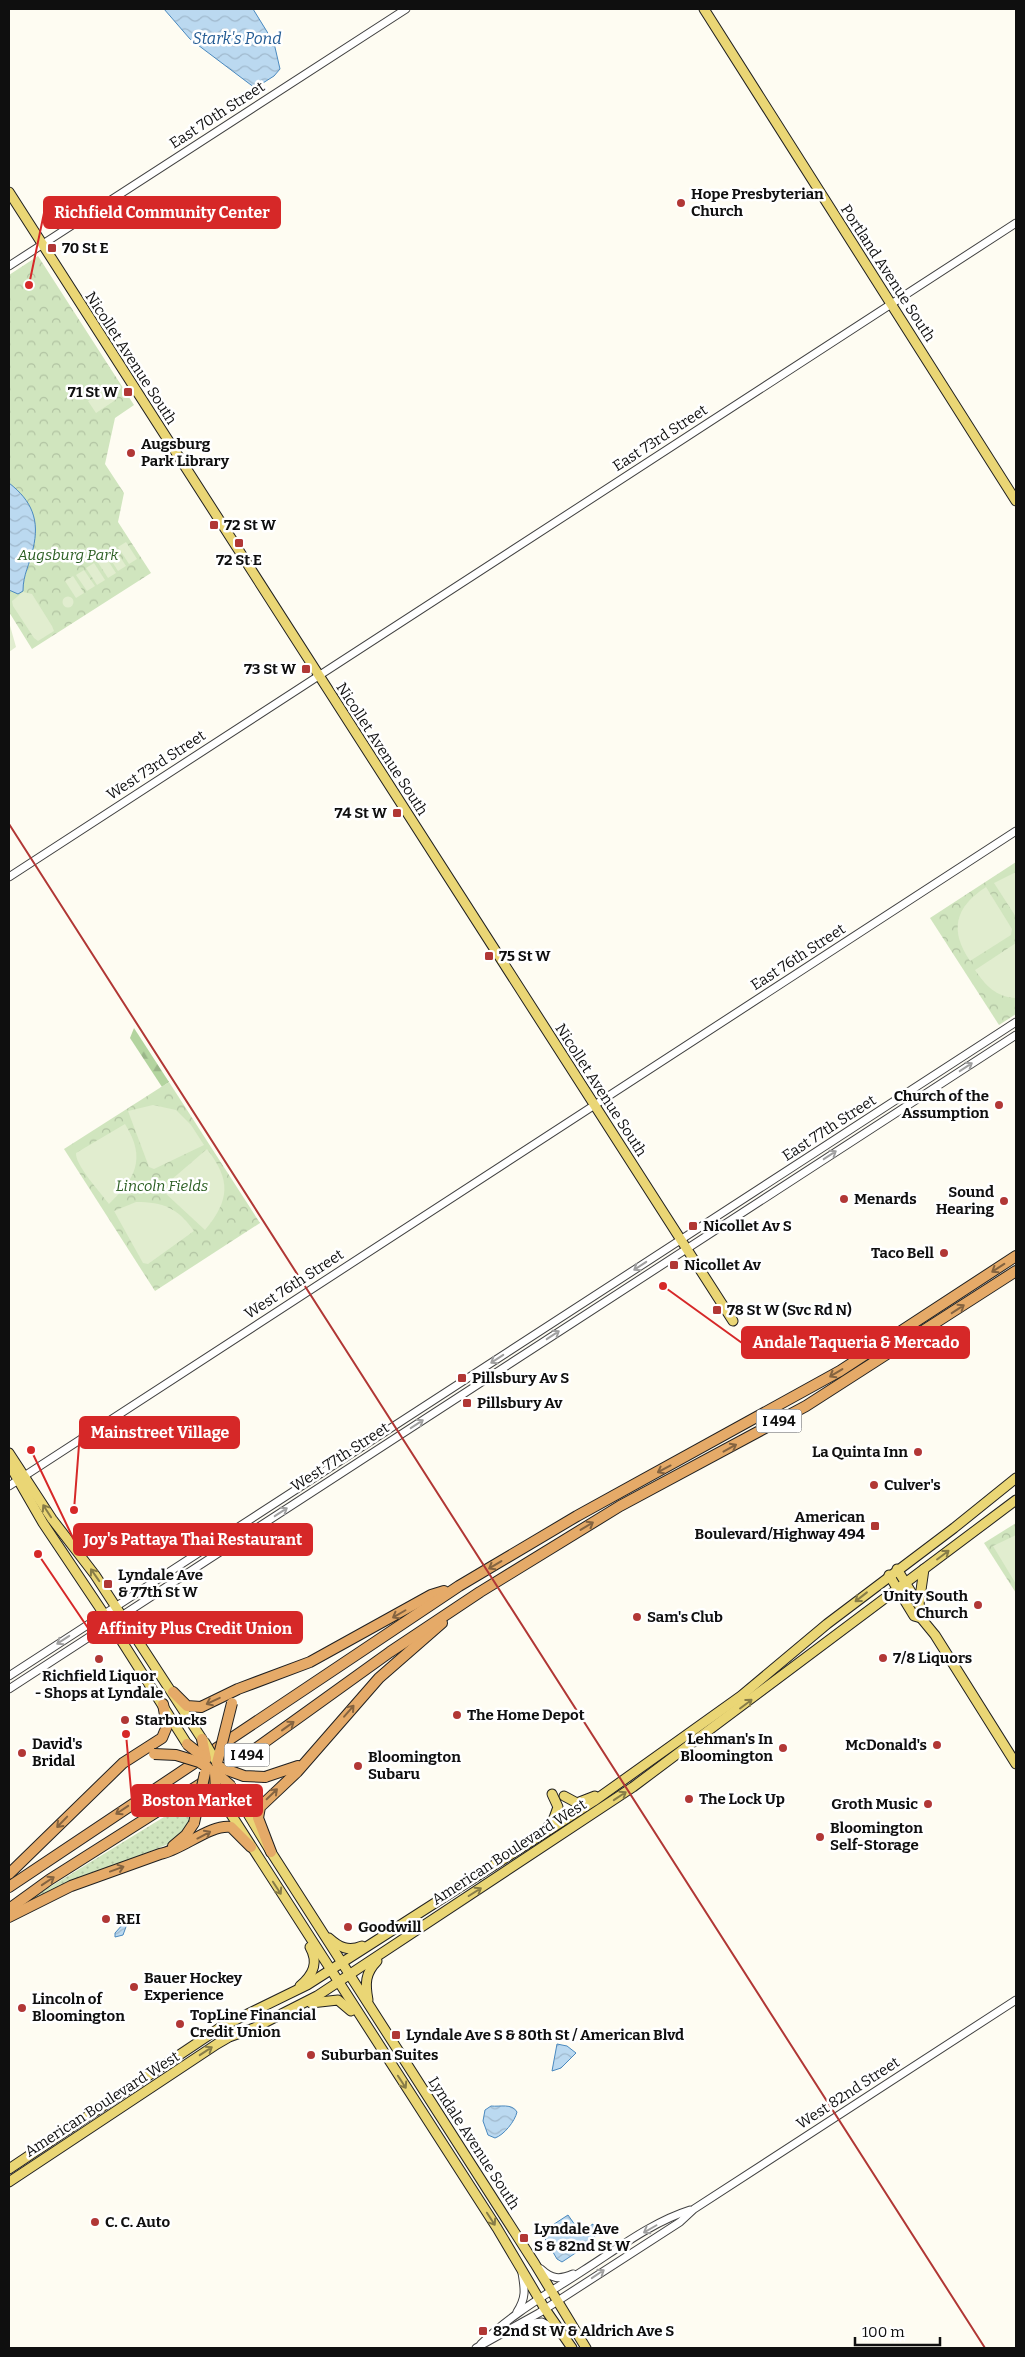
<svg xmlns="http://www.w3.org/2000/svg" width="1025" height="2357" viewBox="0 0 1025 2357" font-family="Bitter,serif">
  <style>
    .grass { fill: url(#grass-dots) }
    .forest { fill: url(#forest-firs) }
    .park { fill: url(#park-crowns) }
    .pitch { fill: #e1edcf }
    .water { fill: url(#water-waves); stroke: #4a89bf }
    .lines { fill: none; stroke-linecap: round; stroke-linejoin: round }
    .minor-casing { stroke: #424242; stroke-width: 9 }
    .major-casing { stroke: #202020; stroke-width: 11 }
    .highway-casing { stroke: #202020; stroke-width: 12 }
    .minor { stroke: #fff; stroke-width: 7 }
    .major { stroke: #ead675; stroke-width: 9 }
    .highway { stroke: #e5aa68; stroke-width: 10 }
    .rail { stroke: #b13735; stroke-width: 2 }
    .major-bridge-casing { stroke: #202020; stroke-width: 11; stroke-linecap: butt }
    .highway-bridge-casing { stroke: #202020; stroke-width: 12; stroke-linecap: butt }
    .major-bridge { stroke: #ead675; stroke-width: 9 }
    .highway-bridge { stroke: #e5aa68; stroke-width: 10 }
    .oneway { stroke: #9f9f9f }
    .oneway2 { stroke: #856440 }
    .oneway3 { stroke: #877c47 }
    .poi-dot { fill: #b13735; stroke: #fff; stroke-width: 2 }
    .labels { text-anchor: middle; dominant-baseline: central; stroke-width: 5; stroke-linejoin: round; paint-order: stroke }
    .shield { fill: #fff; stroke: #575757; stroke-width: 1 }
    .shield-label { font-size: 14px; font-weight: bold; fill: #0f0f0f }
    .street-label { font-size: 15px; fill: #0f0f0f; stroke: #fff }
    .poi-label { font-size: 15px; font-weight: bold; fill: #0f0f0f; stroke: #fff; text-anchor: start }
    .park-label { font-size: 15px; font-style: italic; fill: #2d6025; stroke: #fff }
    .water-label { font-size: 16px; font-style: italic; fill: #245c94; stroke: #fff }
    .leader { fill: none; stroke: #d62828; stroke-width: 2 }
    .callout-dot { fill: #d62828; stroke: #fff; stroke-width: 2 }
    .callout { fill: #d62828; stroke: #d62828; stroke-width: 2 }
    .callout-label { font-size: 16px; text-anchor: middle; font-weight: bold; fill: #fff }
  </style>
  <defs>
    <pattern id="grass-dots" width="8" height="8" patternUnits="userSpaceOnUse" patternTransform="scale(1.25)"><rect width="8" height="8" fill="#d0e5be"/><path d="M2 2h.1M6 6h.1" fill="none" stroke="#b1c3a2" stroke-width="1.8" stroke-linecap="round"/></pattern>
    <pattern id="forest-firs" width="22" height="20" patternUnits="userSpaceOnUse" patternTransform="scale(1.25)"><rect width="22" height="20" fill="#b3d49f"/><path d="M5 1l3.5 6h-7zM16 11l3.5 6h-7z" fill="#99b588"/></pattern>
    <pattern id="park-crowns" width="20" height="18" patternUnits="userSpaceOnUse" patternTransform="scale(1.25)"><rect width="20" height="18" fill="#d0e5be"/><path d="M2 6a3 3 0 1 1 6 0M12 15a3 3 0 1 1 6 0" fill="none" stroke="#b1c3a2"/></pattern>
    <pattern id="water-waves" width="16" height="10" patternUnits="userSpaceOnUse" patternTransform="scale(1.25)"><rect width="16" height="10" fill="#bbd9f0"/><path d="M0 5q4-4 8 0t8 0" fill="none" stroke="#a0b9cd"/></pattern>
  </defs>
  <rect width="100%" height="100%" fill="#fefcf2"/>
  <polygon class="grass" points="195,1798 186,1829 171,1843 57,1888 29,1903 27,1901"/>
  <polygon class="forest" points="134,1028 169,1082 162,1087 130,1038"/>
  <g class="park">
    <polygon points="38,256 134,405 115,418 105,464 124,493 118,522 151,573 32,649 9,612 9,275"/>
    <polygon points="1016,862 1016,1014 999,1025 930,918"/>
    <polygon points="169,1082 260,1223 155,1291 64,1149"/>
    <polygon points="1016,1523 1016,1593 984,1543"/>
  </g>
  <g class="pitch">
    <polygon points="109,387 117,399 96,413 88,401"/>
    <polygon points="126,542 137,559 129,564 118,547"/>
    <polygon points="115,549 126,566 118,571 107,554"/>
    <polygon points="105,556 116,573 108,578 97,561"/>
    <polygon points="94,563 105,580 97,585 86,568"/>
    <polygon points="84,570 95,586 87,591 76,575"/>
    <polygon points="73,576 84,593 76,598 65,581"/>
    <polygon points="23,592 32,594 52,626 54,631 38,641 34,638 13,606 12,601"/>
    <circle cx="68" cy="602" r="5.5"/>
    <polygon points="9,622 16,647 9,652"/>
    <polygon points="1016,872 1016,917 994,883"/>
    <path d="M986,887L1012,929L1011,935L970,961C949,930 955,907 986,887Z"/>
    <path d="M1016,943V998C996,997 986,986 975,970Z"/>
    <polygon points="153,1105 176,1110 191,1125 204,1145 154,1169 149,1167 128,1111"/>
    <path d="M125,1124C147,1159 135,1179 109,1204C101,1193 75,1165 76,1153Z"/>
    <path d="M207,1149C231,1180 230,1200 205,1230L164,1192V1186Z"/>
    <path d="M136,1202C163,1202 178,1208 194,1231L148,1264L143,1263L114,1211Z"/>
    <polygon points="1016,1535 1016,1584 993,1546"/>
  </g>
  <g class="water">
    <polygon points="164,9 253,9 274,43 280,69 274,76 255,88 190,39"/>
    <path d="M9,483C32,501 40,520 33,549C30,564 23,574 23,591L18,594L9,590Z"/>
    <polygon points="124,1923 127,1924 123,1935 115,1937 115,1933"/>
    <polygon points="557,2044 567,2046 576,2053 561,2068 552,2071"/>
    <path d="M491,2106C500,2107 512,2103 517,2112C515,2121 504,2135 495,2138L488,2135L483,2121L485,2110Z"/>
    <polygon points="568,2215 580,2232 593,2224 595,2240 562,2262 557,2259 543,2235 545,2230"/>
  </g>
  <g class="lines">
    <defs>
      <g id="minor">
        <polyline points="9,266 406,9"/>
        <polyline points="9,877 1016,223"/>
        <polyline points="9,1486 1016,831"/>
        <polyline points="9,1676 1016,1022"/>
        <polyline points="9,1689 1016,1035"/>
        <path d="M541,2269C552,2279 559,2280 573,2274"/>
        <path d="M517,2312C526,2298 525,2290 522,2273"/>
        <polyline points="524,2324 542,2322 559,2331"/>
        <path d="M481,2344C511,2314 549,2293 584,2270C617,2249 652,2222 690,2210"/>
        <polyline points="476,2348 539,2313 680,2222 694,2209 1016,2000"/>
      </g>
      <g id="major">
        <polyline points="704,9 1016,501"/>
        <polyline points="9,192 733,1321"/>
        <polyline points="9,1453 52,1519 95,1575 202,1739"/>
        <polyline points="9,1464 43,1523 116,1632 187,1744"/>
        <polyline points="897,1569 922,1610 921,1618"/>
        <polyline points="889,1575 914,1616 921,1618 935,1635 1016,1764"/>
        <polyline points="919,1604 924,1569"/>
        <polyline points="231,1786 271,1852 535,2264 586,2348"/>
        <polyline points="216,1791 497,2228 545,2309 572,2348"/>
        <polyline points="564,1796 577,1803 595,1796"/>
        <polyline points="547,1828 554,1818 558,1807 552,1794"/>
        <path d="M329,1938C339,1947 348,1952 362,1946"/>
        <path d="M300,1986C313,1975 319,1963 310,1947"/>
        <path d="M368,2000C365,1984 365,1973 377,1961"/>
        <polyline points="311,2003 338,2000 351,2011"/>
        <polyline points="9,2169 221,2027 307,1985 594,1801 741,1696 827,1624 954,1528 1016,1478"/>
        <polyline points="9,2182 217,2044 229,2037 254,2028 317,1996 633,1787 1016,1500"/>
      </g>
      <g id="highway">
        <polyline points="173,1692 187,1706 201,1707 238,1689 310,1662 431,1595 444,1591"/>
        <polyline points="199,1762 215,1772 216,1766"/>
        <polyline points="265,1777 298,1766"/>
        <polyline points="173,1846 186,1835 194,1823"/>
        <polyline points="271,1852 258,1818 260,1807 297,1772 379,1678 442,1623"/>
        <polyline points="9,1874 123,1763 162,1738 167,1726 163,1704"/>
        <polyline points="9,1887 459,1586 577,1516 840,1371 1016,1256"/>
        <polyline points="9,1909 49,1880 251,1752 390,1652 480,1592 620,1506 806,1406 1016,1271"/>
        <path d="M9,1917L71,1886L160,1854C182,1850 210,1824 231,1827L251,1847"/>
      </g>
    </defs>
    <use href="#minor" class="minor-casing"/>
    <use href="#major" class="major-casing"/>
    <use href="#highway" class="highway-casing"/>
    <use href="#minor" class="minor"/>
    <use href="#major" class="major"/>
    <use href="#highway" class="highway"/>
    <polyline class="rail" points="9,824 985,2348"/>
    <defs>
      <polyline id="major-bridge" points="204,1741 217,1763"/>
      <g id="highway-bridge">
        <polyline points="202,1739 206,1759"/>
        <polyline points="187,1744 206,1759"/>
        <polyline points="154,1754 176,1755 199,1762"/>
        <polyline points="217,1763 232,1703"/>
        <polyline points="219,1767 244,1776 265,1777"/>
        <polyline points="215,1772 231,1786"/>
        <polyline points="215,1772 216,1791"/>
        <polyline points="194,1823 205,1773"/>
      </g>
    </defs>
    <use href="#major-bridge" class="major-bridge-casing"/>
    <use href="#highway-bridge" class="highway-bridge-casing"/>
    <use href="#major-bridge" class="major-bridge"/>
    <use href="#highway-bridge" class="highway-bridge"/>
  </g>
  <defs><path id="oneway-shaft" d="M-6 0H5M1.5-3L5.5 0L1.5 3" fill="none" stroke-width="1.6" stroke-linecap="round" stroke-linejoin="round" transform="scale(1.25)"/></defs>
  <g class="oneway">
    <use href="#oneway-shaft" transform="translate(966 1067) rotate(-33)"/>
    <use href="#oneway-shaft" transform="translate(830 1155) rotate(-33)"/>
    <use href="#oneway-shaft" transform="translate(640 1266) rotate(147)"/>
    <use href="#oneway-shaft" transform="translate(553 1335) rotate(-33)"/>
    <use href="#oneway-shaft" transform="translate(497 1359) rotate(147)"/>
    <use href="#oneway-shaft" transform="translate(417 1424) rotate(-33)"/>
    <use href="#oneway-shaft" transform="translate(281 1512) rotate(-33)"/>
    <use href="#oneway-shaft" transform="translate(63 1640) rotate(147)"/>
    <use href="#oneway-shaft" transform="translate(650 2229) rotate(150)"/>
    <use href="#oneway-shaft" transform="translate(598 2274) rotate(-34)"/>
  </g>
  <g class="oneway2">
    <use href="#oneway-shaft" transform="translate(998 1268) rotate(147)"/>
    <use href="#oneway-shaft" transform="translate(958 1309) rotate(-33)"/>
    <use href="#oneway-shaft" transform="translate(836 1373) rotate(149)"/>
    <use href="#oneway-shaft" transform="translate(730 1448) rotate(-29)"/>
    <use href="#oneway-shaft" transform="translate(664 1469) rotate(152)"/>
    <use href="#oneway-shaft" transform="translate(587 1526) rotate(-31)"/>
    <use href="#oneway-shaft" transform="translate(495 1565) rotate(149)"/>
    <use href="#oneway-shaft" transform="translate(399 1614) rotate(150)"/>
    <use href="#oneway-shaft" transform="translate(213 1701) rotate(155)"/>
    <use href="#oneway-shaft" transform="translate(349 1711) rotate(-49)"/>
    <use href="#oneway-shaft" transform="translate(288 1726) rotate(-36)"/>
    <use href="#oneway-shaft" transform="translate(272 1794) rotate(-44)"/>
    <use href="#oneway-shaft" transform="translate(122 1810) rotate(146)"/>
    <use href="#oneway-shaft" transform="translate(62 1822) rotate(134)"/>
    <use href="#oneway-shaft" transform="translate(204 1835) rotate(-28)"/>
    <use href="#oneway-shaft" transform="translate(117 1869) rotate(-20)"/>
    <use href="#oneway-shaft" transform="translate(48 1881) rotate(-34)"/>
  </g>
  <g class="oneway3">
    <use href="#oneway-shaft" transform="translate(47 1511) rotate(-123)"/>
    <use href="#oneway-shaft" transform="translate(943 1555) rotate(-37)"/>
    <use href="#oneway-shaft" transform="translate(95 1575) rotate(-125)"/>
    <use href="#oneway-shaft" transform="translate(861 1597) rotate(142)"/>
    <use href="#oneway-shaft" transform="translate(746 1704) rotate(-37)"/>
    <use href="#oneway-shaft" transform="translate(620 1796) rotate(-34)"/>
    <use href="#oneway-shaft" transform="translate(277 1888) rotate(57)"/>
    <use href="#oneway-shaft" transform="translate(475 1892) rotate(-32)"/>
    <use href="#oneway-shaft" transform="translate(206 2051) rotate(-33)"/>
    <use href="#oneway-shaft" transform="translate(402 2082) rotate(57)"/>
    <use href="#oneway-shaft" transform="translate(491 2219) rotate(57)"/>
  </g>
  <g class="poi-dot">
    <circle cx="681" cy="203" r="5"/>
    <rect x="47" y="243" width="10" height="10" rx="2.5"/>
    <rect x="123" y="387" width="10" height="10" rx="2.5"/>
    <circle cx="131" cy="453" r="5"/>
    <rect x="209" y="520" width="10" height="10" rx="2.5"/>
    <rect x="234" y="538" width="10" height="10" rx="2.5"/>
    <rect x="301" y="664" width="10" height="10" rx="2.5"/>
    <rect x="392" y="808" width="10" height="10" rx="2.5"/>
    <rect x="484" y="951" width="10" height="10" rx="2.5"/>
    <circle cx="999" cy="1105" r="5"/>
    <circle cx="844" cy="1199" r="5"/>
    <circle cx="1004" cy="1201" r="5"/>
    <rect x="688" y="1221" width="10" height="10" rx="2.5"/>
    <circle cx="944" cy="1253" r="5"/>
    <rect x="669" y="1260" width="10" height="10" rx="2.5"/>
    <rect x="712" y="1305" width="10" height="10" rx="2.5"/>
    <rect x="457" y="1373" width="10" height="10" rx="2.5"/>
    <rect x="462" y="1398" width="10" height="10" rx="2.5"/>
    <circle cx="918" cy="1452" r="5"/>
    <circle cx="874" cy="1485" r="5"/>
    <rect x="870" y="1521" width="10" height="10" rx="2.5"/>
    <rect x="103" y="1579" width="10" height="10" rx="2.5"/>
    <circle cx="978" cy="1605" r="5"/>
    <circle cx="637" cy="1617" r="5"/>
    <circle cx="883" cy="1658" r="5"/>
    <circle cx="99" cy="1659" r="5"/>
    <circle cx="457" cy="1715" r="5"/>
    <circle cx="125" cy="1720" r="5"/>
    <circle cx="937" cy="1745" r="5"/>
    <circle cx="783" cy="1748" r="5"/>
    <circle cx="22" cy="1753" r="5"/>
    <circle cx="358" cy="1766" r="5"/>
    <circle cx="689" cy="1799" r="5"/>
    <circle cx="928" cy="1804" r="5"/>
    <circle cx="820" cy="1837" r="5"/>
    <circle cx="106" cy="1919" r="5"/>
    <circle cx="348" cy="1927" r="5"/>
    <circle cx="134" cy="1987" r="5"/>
    <circle cx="22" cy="2008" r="5"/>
    <circle cx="180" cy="2024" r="5"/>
    <rect x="391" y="2030" width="10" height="10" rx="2.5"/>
    <circle cx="311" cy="2055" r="5"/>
    <circle cx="95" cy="2222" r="5"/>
    <rect x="519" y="2233" width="10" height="10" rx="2.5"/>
    <rect x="478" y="2326" width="10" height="10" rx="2.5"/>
  </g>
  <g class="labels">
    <g class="shield">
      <rect x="756.5" y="1409.5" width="45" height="23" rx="4"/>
      <rect x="224.5" y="1743.5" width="45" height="23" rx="4"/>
    </g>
    <g class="shield-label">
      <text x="779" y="1421">I 494</text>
      <text x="247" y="1755">I 494</text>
    </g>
    <g class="street-label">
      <text transform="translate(217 115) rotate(-33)">East 70th Street</text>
      <text transform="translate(888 273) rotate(57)">Portland Avenue South</text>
      <text transform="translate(131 358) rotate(57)">Nicollet Avenue South</text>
      <text transform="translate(660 438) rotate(-33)">East 73rd Street</text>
      <text transform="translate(382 749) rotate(57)">Nicollet Avenue South</text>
      <text transform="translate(156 765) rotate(-33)">West 73rd Street</text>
      <text transform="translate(798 957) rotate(-33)">East 76th Street</text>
      <text transform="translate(601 1090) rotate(57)">Nicollet Avenue South</text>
      <text transform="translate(829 1128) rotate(-33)">East 77th Street</text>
      <text transform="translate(294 1284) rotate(-33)">West 76th Street</text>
      <text transform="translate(340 1457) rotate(-33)">West 77th Street</text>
      <text transform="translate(509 1852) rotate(-33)">American Boulevard West</text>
      <text transform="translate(848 2093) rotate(-33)">West 82nd Street</text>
      <text transform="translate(102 2104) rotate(-33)">American Boulevard West</text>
      <text transform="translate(474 2143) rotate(57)">Lyndale Avenue South</text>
    </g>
    <g class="poi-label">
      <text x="691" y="194">Hope Presbyterian<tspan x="691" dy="17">Church</tspan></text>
      <text x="62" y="248">70 St E</text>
      <text x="118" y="392" text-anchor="end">71 St W</text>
      <text x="141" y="444">Augsburg<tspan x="141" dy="17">Park Library</tspan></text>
      <text x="224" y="525">72 St W</text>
      <text x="239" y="560" text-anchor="middle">72 St E</text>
      <text x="296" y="669" text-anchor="end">73 St W</text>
      <text x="387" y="813" text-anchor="end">74 St W</text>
      <text x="499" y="956">75 St W</text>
      <text x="989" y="1096" text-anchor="end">Church of the<tspan x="989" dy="17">Assumption</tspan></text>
      <text x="994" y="1192" text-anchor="end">Sound<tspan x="994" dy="17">Hearing</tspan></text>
      <text x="854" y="1199">Menards</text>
      <text x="703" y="1226">Nicollet Av S</text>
      <text x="934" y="1253" text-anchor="end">Taco Bell</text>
      <text x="684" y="1265">Nicollet Av</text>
      <text x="727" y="1310">78 St W (Svc Rd N)</text>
      <text x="472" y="1378">Pillsbury Av S</text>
      <text x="477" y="1403">Pillsbury Av</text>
      <text x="908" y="1452" text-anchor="end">La Quinta Inn</text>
      <text x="884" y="1485">Culver's</text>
      <text x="865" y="1517" text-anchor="end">American<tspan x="865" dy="17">Boulevard/Highway 494</tspan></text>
      <text x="118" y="1575">Lyndale Ave<tspan x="118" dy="17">&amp; 77th St W</tspan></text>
      <text x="968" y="1596" text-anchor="end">Unity South<tspan x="968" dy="17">Church</tspan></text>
      <text x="647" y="1617">Sam's Club</text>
      <text x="893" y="1658">7/8 Liquors</text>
      <text x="99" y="1676" text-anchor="middle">Richfield Liquor<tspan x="99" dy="17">- Shops at Lyndale</tspan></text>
      <text x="467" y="1715">The Home Depot</text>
      <text x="135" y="1720">Starbucks</text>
      <text x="773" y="1739" text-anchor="end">Lehman's In<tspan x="773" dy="17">Bloomington</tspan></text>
      <text x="32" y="1744">David's<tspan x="32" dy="17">Bridal</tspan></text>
      <text x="927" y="1745" text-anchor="end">McDonald's</text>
      <text x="368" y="1757">Bloomington<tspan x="368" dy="17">Subaru</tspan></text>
      <text x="699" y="1799">The Lock Up</text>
      <text x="918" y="1804" text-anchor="end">Groth Music</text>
      <text x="830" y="1828">Bloomington<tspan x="830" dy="17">Self-Storage</tspan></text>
      <text x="116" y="1919">REI</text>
      <text x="358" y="1927">Goodwill</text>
      <text x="144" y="1978">Bauer Hockey<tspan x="144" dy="17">Experience</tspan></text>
      <text x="32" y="1999">Lincoln of<tspan x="32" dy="17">Bloomington</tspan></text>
      <text x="190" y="2015">TopLine Financial<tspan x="190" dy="17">Credit Union</tspan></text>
      <text x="406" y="2035">Lyndale Ave S &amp; 80th St / American Blvd</text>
      <text x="321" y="2055">Suburban Suites</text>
      <text x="105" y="2222">C. C. Auto</text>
      <text x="534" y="2229">Lyndale Ave<tspan x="534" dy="17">S &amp; 82nd St W</tspan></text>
      <text x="493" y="2331">82nd St W &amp; Aldrich Ave S</text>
    </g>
    <g class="park-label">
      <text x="68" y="555">Augsburg Park</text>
      <text x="162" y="1186">Lincoln Fields</text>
    </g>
    <g class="water-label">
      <text x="237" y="38">Stark's Pond</text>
    </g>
  </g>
  <path class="leader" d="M29 285L44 213M663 1286L742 1343M74 1510L80 1432M31 1450L74 1540M38 1554L88 1628M126 1734L132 1801"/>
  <g class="callout-dot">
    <circle cx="29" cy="285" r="5"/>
    <circle cx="663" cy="1286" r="5"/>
    <circle cx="74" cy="1510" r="5"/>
    <circle cx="31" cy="1450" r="5"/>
    <circle cx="38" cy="1554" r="5"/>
    <circle cx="126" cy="1734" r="5"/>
  </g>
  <g class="callout">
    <rect x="44" y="197" width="236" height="31" rx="5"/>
    <rect x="742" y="1327" width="227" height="31" rx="5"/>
    <rect x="80" y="1417" width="159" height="31" rx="5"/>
    <rect x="74" y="1524" width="238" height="31" rx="5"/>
    <rect x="88" y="1612" width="214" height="31" rx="5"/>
    <rect x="132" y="1785" width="130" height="31" rx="5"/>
  </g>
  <g class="callout-label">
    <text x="162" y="218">Richfield Community Center</text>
    <text x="856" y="1348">Andale Taqueria &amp; Mercado</text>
    <text x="160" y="1438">Mainstreet Village</text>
    <text x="193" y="1545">Joy's Pattaya Thai Restaurant</text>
    <text x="195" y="1634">Affinity Plus Credit Union</text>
    <text x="197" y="1806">Boston Market</text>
  </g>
  <rect width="1025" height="2357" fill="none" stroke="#0f0f0f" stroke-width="20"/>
  <path d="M855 2337v8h85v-8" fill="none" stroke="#0f0f0f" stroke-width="2.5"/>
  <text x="862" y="2337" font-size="15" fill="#0f0f0f" stroke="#ffffff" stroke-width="4" paint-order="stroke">100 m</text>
</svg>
